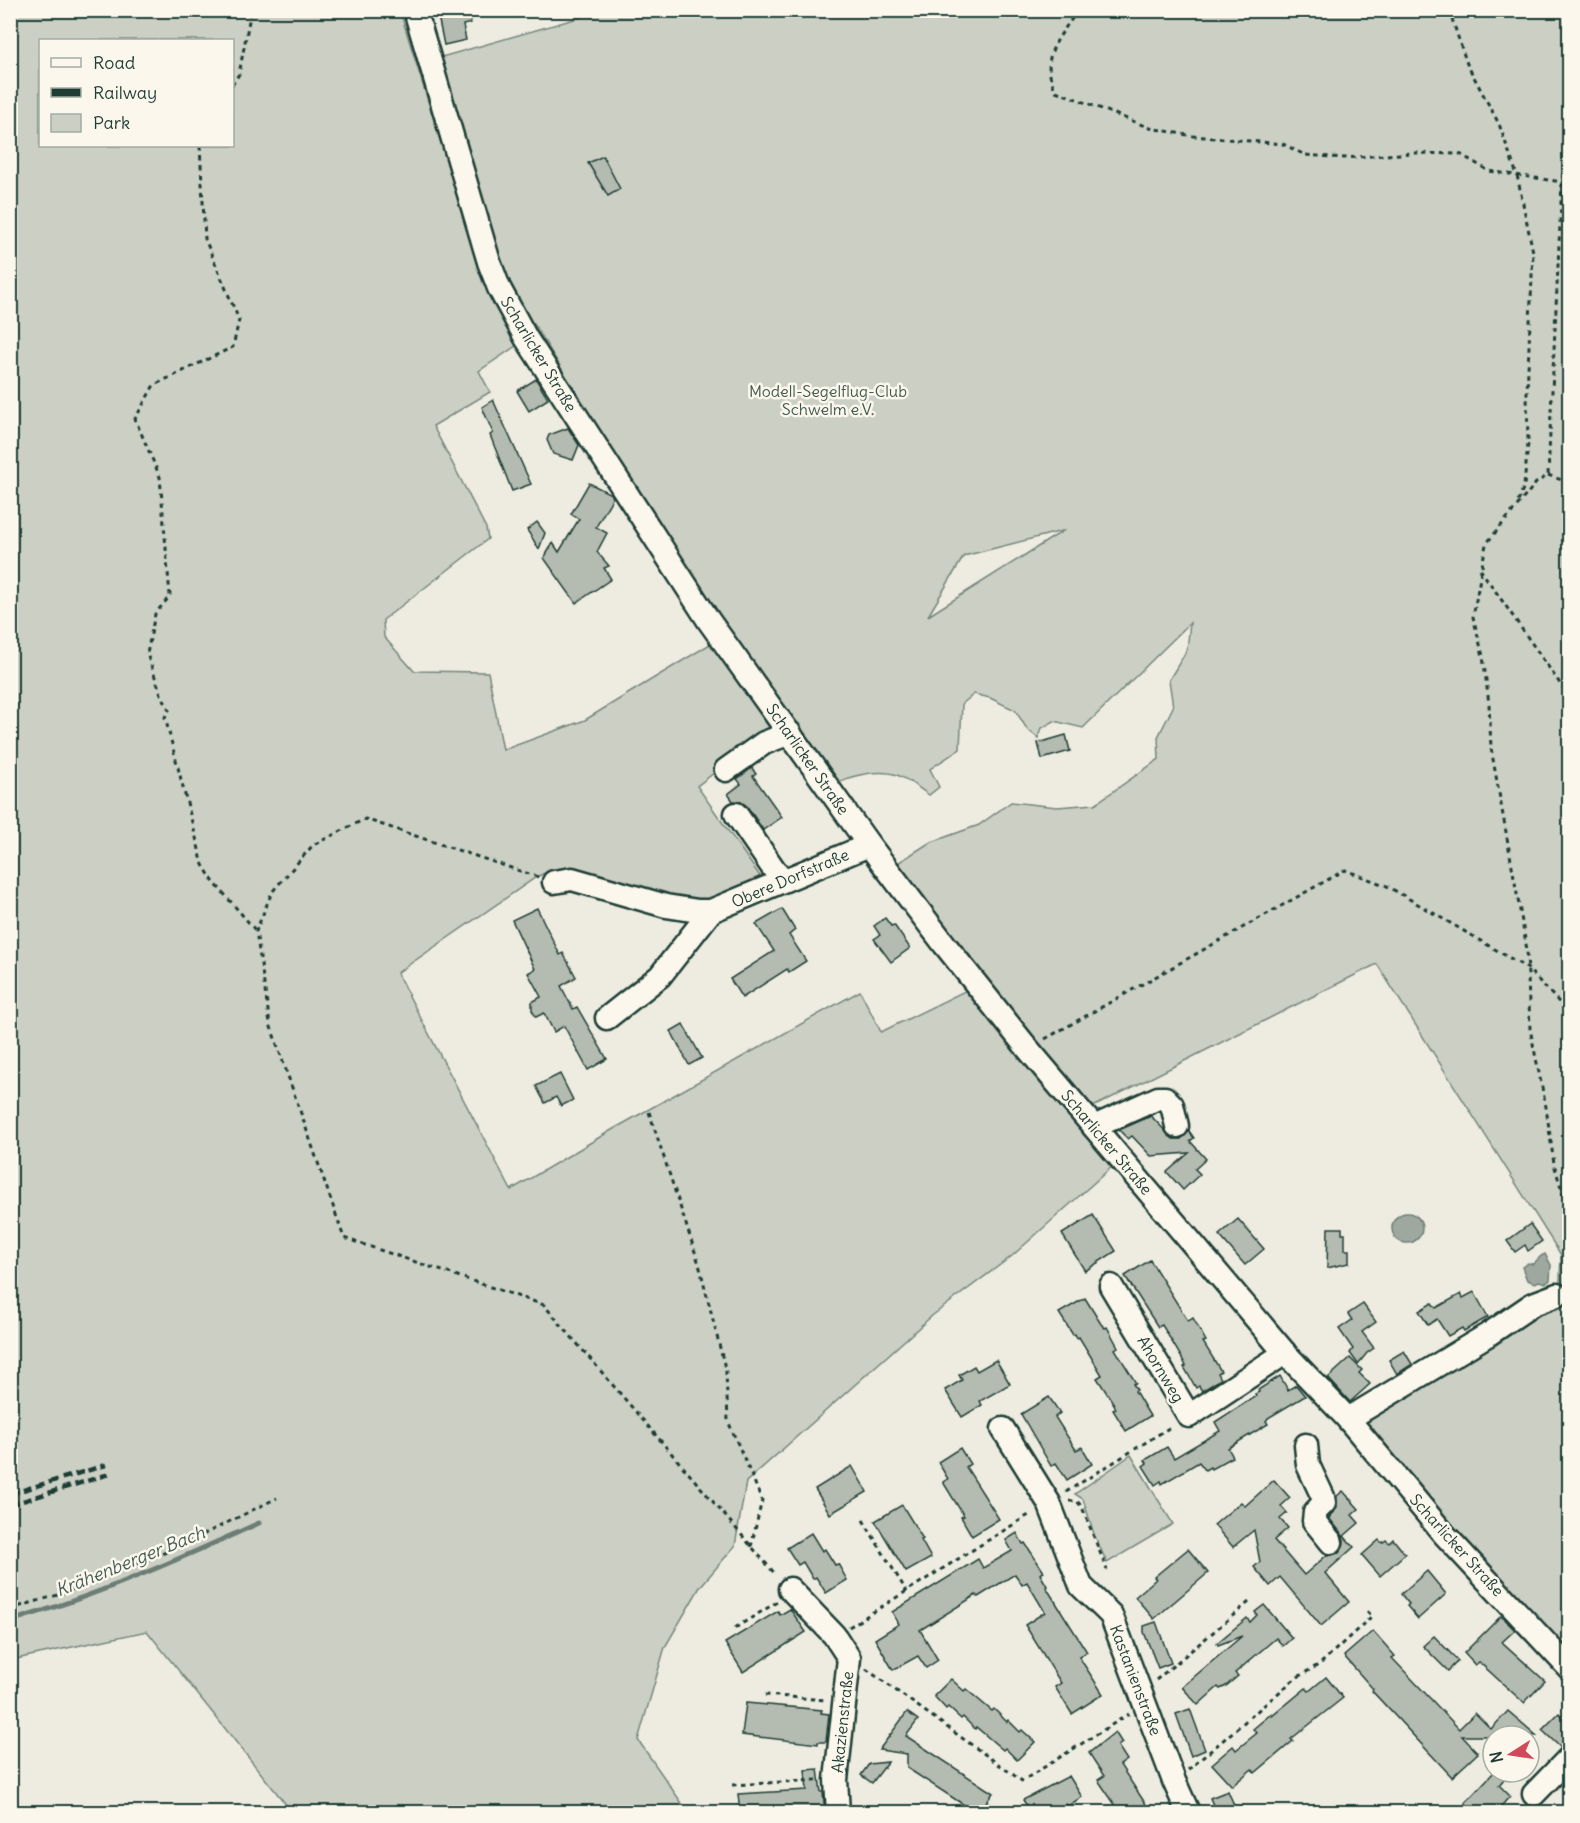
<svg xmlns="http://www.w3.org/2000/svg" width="1580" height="1823" viewBox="0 0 1580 1823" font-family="Delius,sans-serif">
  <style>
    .green { fill: #cbcfc4; stroke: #75867c; stroke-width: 1.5; fill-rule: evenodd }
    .water { fill: #9fa89f; stroke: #6c7d74; stroke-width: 1.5 }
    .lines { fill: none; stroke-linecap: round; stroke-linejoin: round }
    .stream { stroke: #6c7d74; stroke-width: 5 }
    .building { fill: #b4bbb0; stroke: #1f3d34; stroke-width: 1.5 }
    .minor-casing { stroke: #1f3d34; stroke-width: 27 }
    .path { stroke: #1f3d34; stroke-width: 3; stroke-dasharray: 4.5 4.5; stroke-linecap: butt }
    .minor { stroke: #fbf7ec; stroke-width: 22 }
    .rail { stroke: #1f3d34; stroke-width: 4.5; stroke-dasharray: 9 4.5; stroke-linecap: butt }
    .labels { text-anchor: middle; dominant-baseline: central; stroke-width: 5; stroke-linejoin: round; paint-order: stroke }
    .street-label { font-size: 16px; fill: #1f3d34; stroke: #fbf7ec }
    .park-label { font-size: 16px; fill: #415a51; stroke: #fbf7ec }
    .water-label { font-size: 18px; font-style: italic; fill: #455d54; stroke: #fbf7ec }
  </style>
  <rect width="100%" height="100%" fill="#eeece1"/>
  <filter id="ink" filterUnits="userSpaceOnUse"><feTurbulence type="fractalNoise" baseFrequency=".0167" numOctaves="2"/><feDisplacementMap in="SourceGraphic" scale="12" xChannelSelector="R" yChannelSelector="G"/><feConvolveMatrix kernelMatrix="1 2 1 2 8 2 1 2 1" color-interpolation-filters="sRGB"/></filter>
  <g filter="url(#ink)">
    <g class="green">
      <path d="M606,10L1569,11V1660L1359,1424L1559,1300L1561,1255L1377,964L1075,1116L1115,1164L1012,1256L933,1315L746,1482L735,1546L700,1587L665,1647L638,1740L688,1812H292L147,1631L11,1660L10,11H400L473,246L522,342L479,371L490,392L433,426L486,528L488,539L383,620L384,637L414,671L488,672L503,750L585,720L715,641L774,727L697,786L764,882L710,905L671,903L552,869L535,878L397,973L511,1190L610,1131L860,991L881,1032L969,989L893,866L929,843L979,825L1011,802L1057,807L1095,804L1159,759L1158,737L1173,707L1169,680L1187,650L1190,623L1083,728L1054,721L1042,728L1038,738L1027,729L1015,710L990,698L974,694L962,704L960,749L930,769L939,787L929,795C919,788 908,779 897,775C881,769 848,775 834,785L711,611L534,324L525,325L502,275L438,58ZM40,40H232V146H40ZM1062,531H1063L928,616L964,556Z"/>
      <polygon points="1131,1455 1173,1524 1107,1563 1094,1534 1083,1499 1075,1494"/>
    </g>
    <g class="water">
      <circle cx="1407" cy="1228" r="15"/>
      <polygon points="1545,1254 1551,1265 1550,1280 1546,1283 1539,1281 1535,1283 1527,1280 1522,1267 1528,1263 1533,1264 1541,1256"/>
    </g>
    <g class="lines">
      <path class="stream" d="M10,1621C97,1596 177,1560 259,1523"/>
    </g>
    <g class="building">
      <polygon points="464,10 469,10 471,23 463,25 466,40 444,45 438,16"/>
      <polygon points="603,156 620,189 608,196 588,163"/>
      <polygon points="536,379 548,399 529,411 517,391"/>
      <polygon points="493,400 531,484 512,491 490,435 493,433 482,407"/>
      <polygon points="568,428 579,445 573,460 553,454 547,440 549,435"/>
      <polygon points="589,483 611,494 613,497 596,527 607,533 597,552 609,566 604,568 611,579 576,603 544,558 553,543 559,552 579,519 571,514"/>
      <polygon points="537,522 545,533 539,549 527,530"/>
      <polygon points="1066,735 1070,751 1042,759 1038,743"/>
      <polygon points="752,768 756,774 753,776 782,817 763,830 747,806 741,802 733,801 728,794 741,784 737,779"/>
      <polygon points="537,908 560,955 563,953 576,977 561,986 573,1009 577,1007 607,1059 588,1070 564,1026 554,1032 544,1013 536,1017 532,1010 532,1002 541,997 528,973 535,969 512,920"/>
      <polygon points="782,909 795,930 789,935 806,961 789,972 787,969 742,998 730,979 774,951 756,924"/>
      <polygon points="885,918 891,926 894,925 910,948 891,962 874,939 880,935 874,926"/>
      <polygon points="683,1024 702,1058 689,1065 671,1031"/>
      <polygon points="560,1074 573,1100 561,1106 556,1097 545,1103 536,1086"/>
      <polygon points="1151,1116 1173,1139 1181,1139 1189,1131 1194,1138 1190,1141 1206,1159 1195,1169 1200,1174 1183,1190 1167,1172 1189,1153 1151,1156 1132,1136 1128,1139 1119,1130"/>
      <polygon points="1093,1215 1116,1251 1085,1271 1062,1234"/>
      <polygon points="1238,1219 1264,1249 1245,1265 1219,1235"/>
      <polygon points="1530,1224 1542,1241 1528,1251 1525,1245 1515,1252 1507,1241"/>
      <polygon points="1328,1228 1342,1228 1342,1234 1345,1234 1345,1250 1349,1250 1349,1263 1327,1268"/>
      <polygon points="1150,1260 1188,1321 1193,1318 1206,1341 1203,1342 1221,1371 1218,1373 1221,1379 1202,1391 1199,1386 1196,1388 1184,1367 1186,1366 1183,1360 1162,1325 1158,1327 1125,1276"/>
      <polygon points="1474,1292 1488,1317 1464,1331 1462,1328 1448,1336 1437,1319 1428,1325 1419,1311 1432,1303 1436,1308 1461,1294 1463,1298"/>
      <polygon points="1085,1298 1101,1324 1105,1328 1107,1327 1118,1347 1115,1349 1136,1383 1133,1384 1137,1390 1135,1391 1150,1416 1126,1431 1113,1410 1116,1409 1114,1404 1097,1378 1102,1375 1079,1337 1077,1338 1075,1334 1073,1335 1059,1313"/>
      <polygon points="1363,1304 1376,1322 1362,1332 1374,1348 1367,1353 1358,1364 1350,1353 1353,1349 1339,1329 1352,1320 1348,1314"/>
      <polygon points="1404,1351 1412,1364 1397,1374 1389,1360"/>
      <polygon points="1350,1358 1362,1370 1359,1373 1370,1384 1350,1402 1328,1378"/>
      <polygon points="996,1360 1010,1384 980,1401 982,1405 962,1417 945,1390 962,1380 959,1375 974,1366 977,1371"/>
      <polygon points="1280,1376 1288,1390 1296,1385 1305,1396 1268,1418 1266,1421 1268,1424 1228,1448 1233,1457 1211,1469 1210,1467 1205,1470 1199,1462 1162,1484 1161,1481 1155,1485 1143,1466 1147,1463 1145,1460 1167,1447 1174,1458 1220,1431 1215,1422 1256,1396 1255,1394 1259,1392 1258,1390"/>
      <polygon points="1049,1397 1060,1413 1055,1417 1076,1450 1082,1447 1092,1464 1067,1480 1056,1463 1051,1466 1021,1414"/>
      <polygon points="960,1448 970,1464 966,1467 999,1519 972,1536 961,1517 964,1516 943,1482 948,1479 938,1462"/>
      <polygon points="852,1466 867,1492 830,1514 815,1489"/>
      <polygon points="1274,1480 1290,1498 1281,1506 1287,1513 1280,1519 1288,1528 1274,1540 1304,1575 1327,1555 1339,1553 1343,1547 1344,1540 1342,1534 1329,1518 1337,1508 1337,1496 1343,1491 1359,1509 1352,1515 1359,1523 1344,1536 1354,1547 1325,1573 1349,1602 1321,1626 1280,1577 1270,1586 1254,1567 1260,1562 1254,1530 1233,1547 1214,1525 1241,1502 1245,1506"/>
      <polygon points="902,1505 923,1539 921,1540 931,1558 906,1572 875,1521"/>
      <polygon points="811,1533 822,1551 825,1549 835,1565 838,1564 847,1580 826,1593 816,1577 813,1579 803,1562 798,1565 787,1548"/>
      <polygon points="1017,1533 1023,1544 1025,1543 1044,1572 1040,1574 1047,1586 1046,1587 1087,1652 1079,1657 1103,1694 1072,1714 1055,1687 1061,1683 1025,1625 1045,1612 1027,1582 1022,1585 1015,1574 978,1597 976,1595 920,1630 938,1660 926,1668 918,1656 893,1670 875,1639 899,1624 892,1612 978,1559 983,1568 1012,1551 1006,1540"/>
      <polygon points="1393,1539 1405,1554 1380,1576 1362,1555 1379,1540 1382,1543 1386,1540 1389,1543"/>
      <polygon points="1188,1549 1208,1573 1154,1619 1135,1597 1156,1579 1154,1577"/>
      <polygon points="1427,1571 1446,1594 1418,1619 1407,1606 1409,1604 1401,1594"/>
      <polygon points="1264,1605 1292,1638 1283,1646 1276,1638 1235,1673 1238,1676 1226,1686 1220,1689 1218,1687 1198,1705 1182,1687 1242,1636 1218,1645 1217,1643 1247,1618 1250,1622 1257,1615 1255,1612"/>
      <polygon points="790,1609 806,1632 743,1672 725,1643 778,1611 780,1615"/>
      <polygon points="1501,1616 1515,1630 1502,1642 1545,1681 1524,1703 1479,1662 1475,1665 1464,1653"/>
      <polygon points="1156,1622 1171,1663 1158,1668 1144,1632 1144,1626"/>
      <polygon points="1373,1631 1395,1656 1392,1658 1459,1729 1475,1713 1491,1729 1508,1711 1537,1736 1462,1736 1478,1753 1452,1777 1372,1691 1373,1689 1344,1656"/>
      <polygon points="1434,1636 1458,1661 1448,1671 1423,1646"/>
      <polygon points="1326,1677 1343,1698 1291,1739 1293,1741 1255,1773 1252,1769 1232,1786 1212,1764 1233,1746 1236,1750 1257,1733 1253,1729 1271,1714 1272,1716 1306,1688 1309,1691"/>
      <polygon points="951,1679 964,1691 966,1689 992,1711 994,1709 1007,1722 1008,1720 1020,1732 1022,1730 1035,1742 1017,1760 1005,1748 1003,1750 976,1727 975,1729 963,1717 961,1719 948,1707 946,1709 934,1696"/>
      <polygon points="746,1703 822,1710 821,1713 829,1714 826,1742 818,1742 818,1744 742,1735"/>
      <polygon points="1190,1709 1205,1750 1191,1756 1176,1714"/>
      <polygon points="907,1712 918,1720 906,1736 993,1793 979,1812 964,1805 907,1768 907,1754 879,1750"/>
      <polygon points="1559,1713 1569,1723 1569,1737 1560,1747 1542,1730"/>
      <polygon points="1115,1732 1122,1743 1118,1746 1127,1760 1120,1765 1151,1812 1120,1812 1098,1780 1104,1776 1089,1753"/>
      <polygon points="888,1762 872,1783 861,1775 869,1764"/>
      <polygon points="818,1769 821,1792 823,1792 825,1812 740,1812 738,1794 807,1790 805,1770"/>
      <polygon points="1494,1772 1510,1772 1499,1785 1510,1796 1496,1812 1477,1812 1465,1803"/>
      <polygon points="1069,1776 1082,1797 1068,1806 1066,1804 1053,1812 1031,1812 1023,1800"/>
      <polygon points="1228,1791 1237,1812 1216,1812 1210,1798"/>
    </g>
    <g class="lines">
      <defs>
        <g id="minor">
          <polyline points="415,10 489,262 499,288 526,338 709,621 869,845 945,945 1028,1049 1285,1353 1348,1419 1444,1534 1570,1669"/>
          <polyline points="726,770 764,743 790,733"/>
          <polyline points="736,814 782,881"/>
          <polyline points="554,882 572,879 666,906 698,911 711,911 869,845"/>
          <polyline points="607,1018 660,976 711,911"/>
          <polyline points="1094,1127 1158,1098 1165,1098 1172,1105 1177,1126"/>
          <polyline points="1111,1286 1189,1416 1285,1353"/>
          <polyline points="1348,1419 1489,1334 1533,1304 1557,1295"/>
          <polyline points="1003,1429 1049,1503 1081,1586 1111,1615 1174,1781 1188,1812"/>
          <polyline points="1306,1445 1308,1465 1323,1497 1324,1503 1315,1512 1314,1521 1331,1542"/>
          <polyline points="790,1589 834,1635 849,1658 836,1780 838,1812"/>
          <polyline points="1534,1794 1570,1757"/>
        </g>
      </defs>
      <use href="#minor" class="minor-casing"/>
      <g class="path">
        <path d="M1078,10C1059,38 1038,57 1056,91L1150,128L1193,136L1283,144L1305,155L1344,158L1413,153L1460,154L1489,171L1562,182"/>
        <polyline points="1449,10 1467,64 1499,124 1517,175 1533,252 1527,393 1528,443 1524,486 1518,502"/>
        <polyline points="232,85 239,74 251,10"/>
        <polyline points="1570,129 1562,182 1548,475 1536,483 1486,544 1473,617 1483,656 1489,704 1491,748 1527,950 1530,1029 1546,1107 1554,1164 1570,1218"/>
        <polyline points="200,146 205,239 239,320 233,347 154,385 135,419 160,477 170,596 155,614 147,654 161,694 169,710 165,717 203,865 213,881 256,931"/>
        <polyline points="1548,475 1570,483"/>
        <polyline points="1480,569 1570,698"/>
        <polyline points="538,877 365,819 313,845 272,892 256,931 270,1024 344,1238 544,1305 776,1575"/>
        <polyline points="1045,1039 1345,870 1387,886 1527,968 1570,1014"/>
        <polyline points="649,1112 699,1264 726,1372 728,1421 762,1500 751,1547"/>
        <polyline points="1066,1492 1172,1426"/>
        <polyline points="1069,1501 1077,1501 1082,1507 1107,1570"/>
        <polyline points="863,1520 907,1592"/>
        <polyline points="10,1609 58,1595 174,1549 277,1498"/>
        <polyline points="849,1627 1032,1513"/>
        <polyline points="735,1628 777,1602"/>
        <polyline points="866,1669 1022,1781 1129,1714"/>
        <polyline points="1156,1680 1249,1602"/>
        <polyline points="765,1695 826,1700"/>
        <polyline points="1188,1770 1296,1678 1320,1664 1372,1616 1367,1611"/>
        <polyline points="732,1785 817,1780"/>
      </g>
      <use href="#minor" class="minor"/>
      <g class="rail">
        <polyline points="10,1494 106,1465"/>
        <polyline points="10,1505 109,1474"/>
      </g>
    </g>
  </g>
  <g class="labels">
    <g class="street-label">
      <text transform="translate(539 354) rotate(59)">Scharlicker Straße</text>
      <text transform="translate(808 759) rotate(55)">Scharlicker Straße</text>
      <text transform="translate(790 878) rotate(-23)">Obere Dorfstraße</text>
      <text transform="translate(1107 1142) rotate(50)">Scharlicker Straße</text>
      <text transform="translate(1161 1369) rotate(59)">Ahornweg</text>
      <text transform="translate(1457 1545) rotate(48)">Scharlicker Straße</text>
      <text transform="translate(1136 1680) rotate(69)">Kastanienstraße</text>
      <text transform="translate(842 1722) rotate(-84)">Akazienstraße</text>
    </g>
    <g class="park-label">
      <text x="828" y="391">Modell-Segelflug-Club<tspan x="828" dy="18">Schwelm e.V.</tspan></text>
    </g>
    <g class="water-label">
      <text transform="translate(130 1561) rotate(-22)">Krähenberger Bach</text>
    </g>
  </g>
  <rect width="1580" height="1823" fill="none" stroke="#fbf7ec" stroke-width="36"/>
  <rect x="18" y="18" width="1544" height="1787" fill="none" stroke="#1f3d34" stroke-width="2" filter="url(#ink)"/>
  <rect x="39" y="39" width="195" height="108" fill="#fbf7ec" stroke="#a3ada2" stroke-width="1.5"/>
  <rect x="51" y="58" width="30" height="9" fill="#fbf7ec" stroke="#a3ada2" stroke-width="1.5"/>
  <text x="93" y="69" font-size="18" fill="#1f3d34">Road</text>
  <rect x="51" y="88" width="30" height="9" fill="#1f3d34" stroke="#a3ada2" stroke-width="1.5"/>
  <text x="93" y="99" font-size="18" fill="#1f3d34">Railway</text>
  <rect x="51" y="114" width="30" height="18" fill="#cbcfc4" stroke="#a3ada2" stroke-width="1.5"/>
  <text x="93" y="129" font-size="18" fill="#1f3d34">Park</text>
  <g transform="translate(1511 1754) rotate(258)"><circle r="28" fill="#fbf7ec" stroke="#a3ada2" stroke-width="1.5"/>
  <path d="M0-4.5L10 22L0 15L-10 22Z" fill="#d1495b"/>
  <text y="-9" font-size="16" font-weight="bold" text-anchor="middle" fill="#1f3d34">N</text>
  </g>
</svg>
